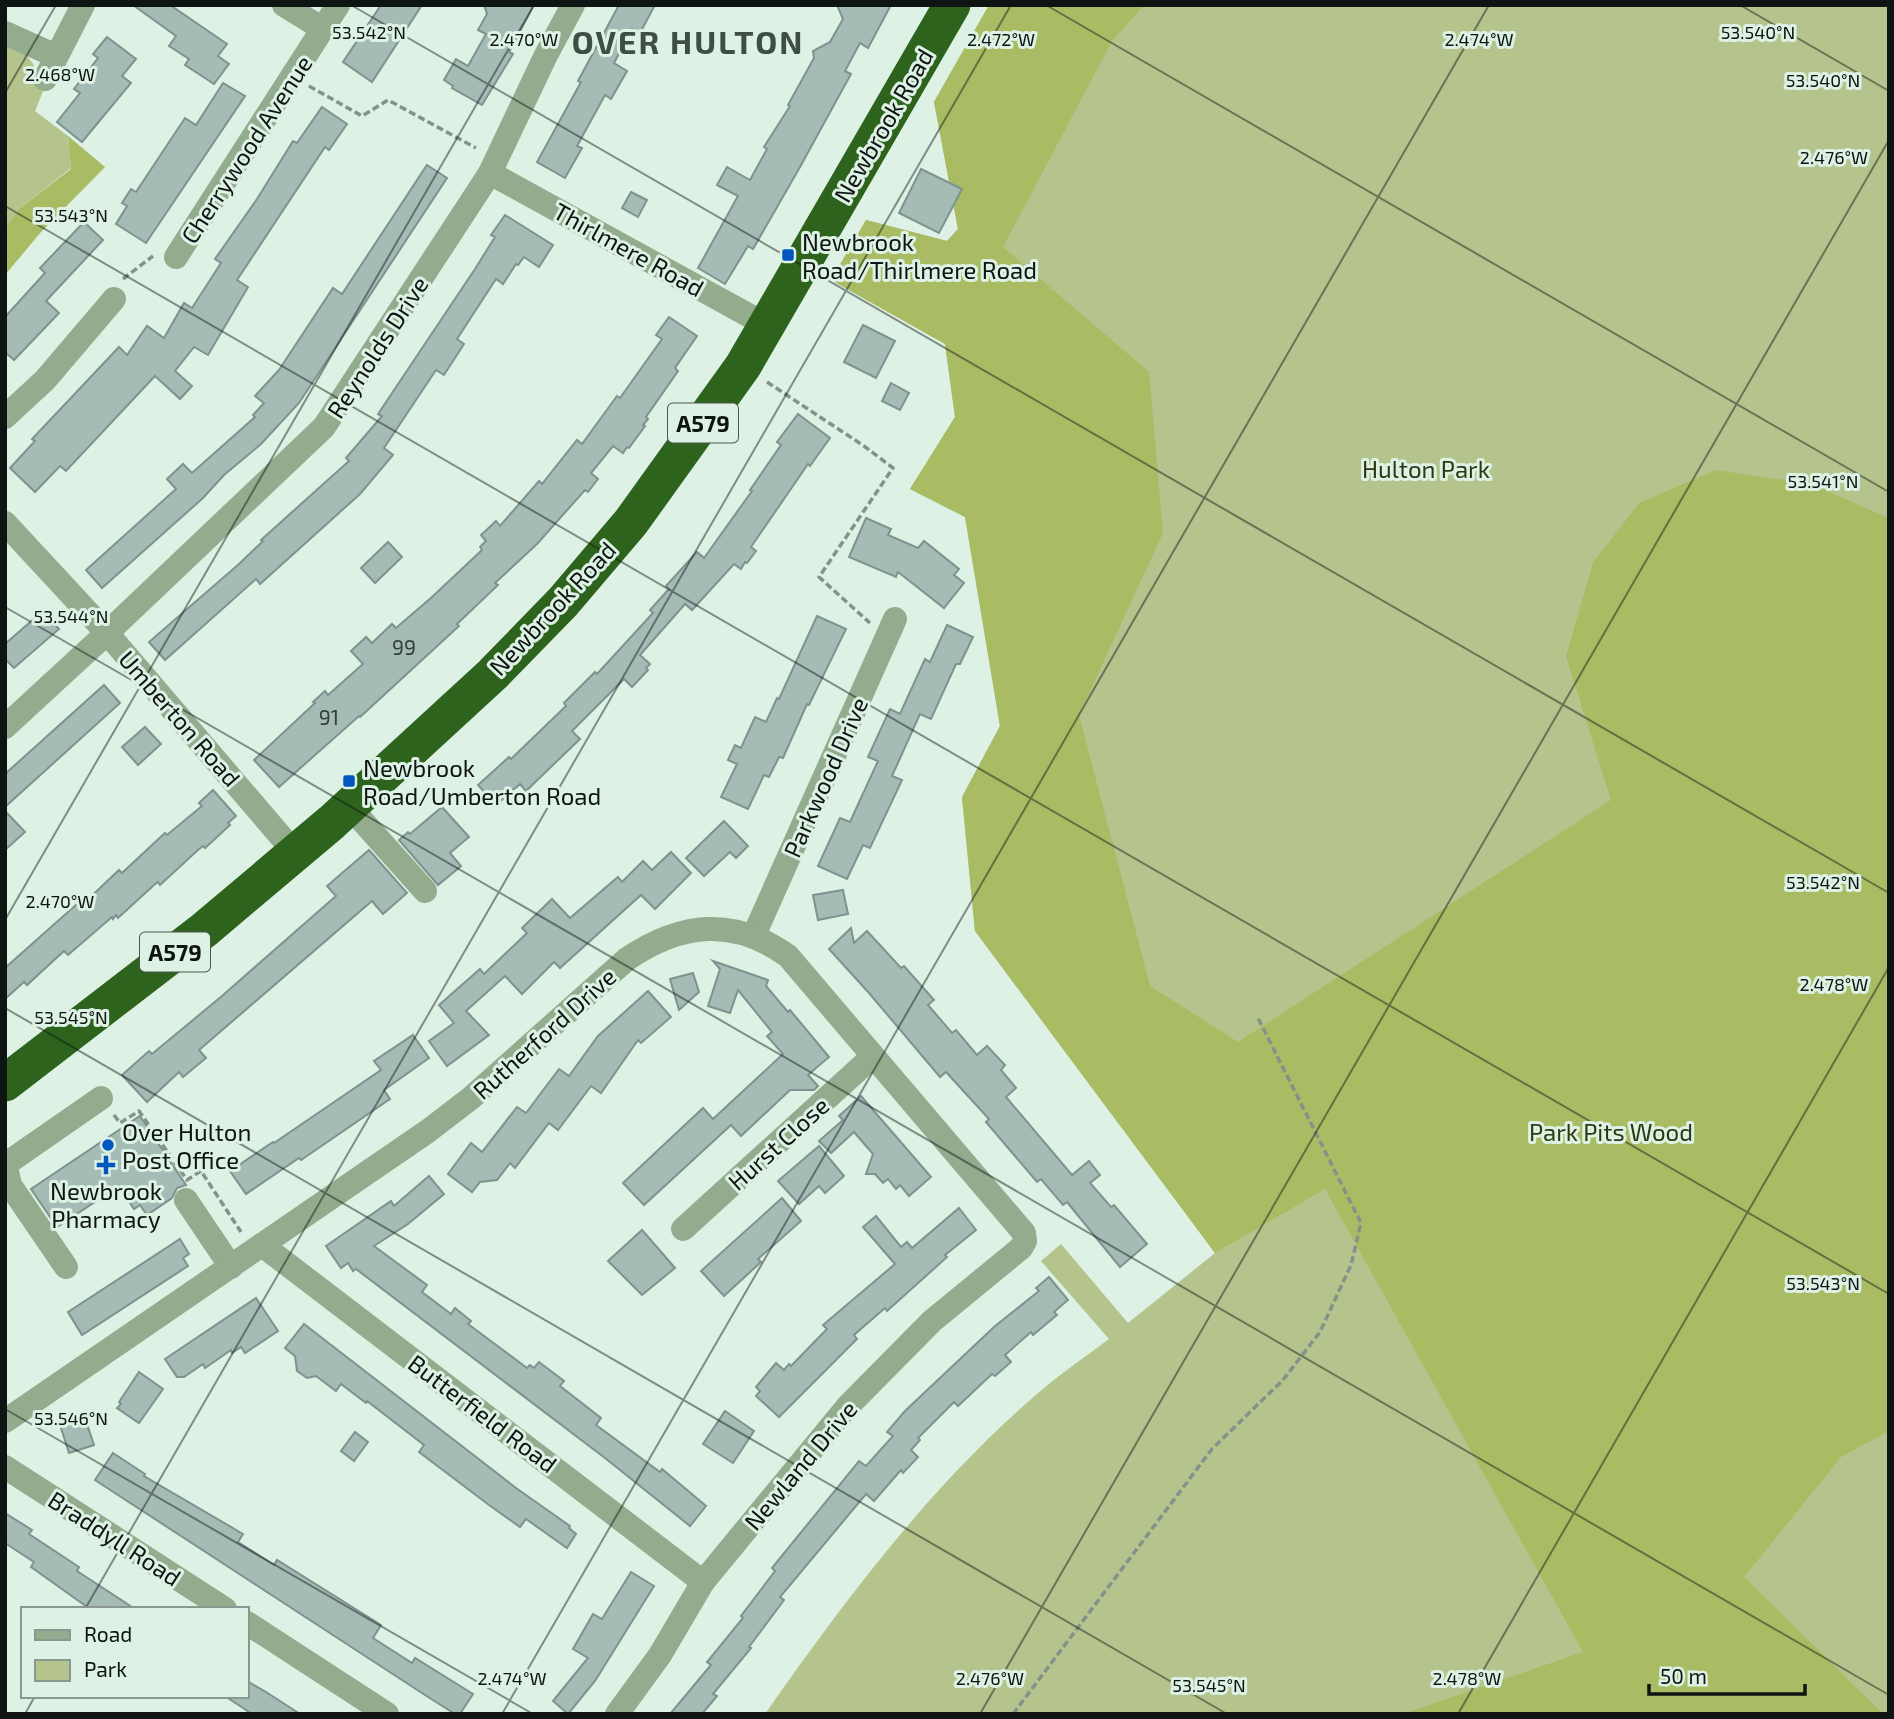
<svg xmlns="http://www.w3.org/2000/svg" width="1894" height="1719" viewBox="0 0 1894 1719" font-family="'Exo 2',sans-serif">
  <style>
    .green { fill: #b5c38c }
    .forest { fill: #a9bc64 }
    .building { fill: #a5bcb6; stroke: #7d938d; stroke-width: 2 }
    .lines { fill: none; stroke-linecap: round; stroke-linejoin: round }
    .path { stroke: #849289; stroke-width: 3.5; stroke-dasharray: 7 3.5; stroke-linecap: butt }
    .minor { stroke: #93ac8d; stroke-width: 24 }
    .highway { stroke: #2d631d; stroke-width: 37 }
    .ticks { fill: none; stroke: #0e1411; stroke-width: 2; stroke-opacity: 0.45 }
    .poi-dot { fill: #0057c0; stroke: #ddf1e4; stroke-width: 2.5 }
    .labels { text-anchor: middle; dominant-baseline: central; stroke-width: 6; stroke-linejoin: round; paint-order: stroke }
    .number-label { font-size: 21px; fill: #343e3a }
    .shield { fill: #ddf1e4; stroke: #4c5650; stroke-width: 2 }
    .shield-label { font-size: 23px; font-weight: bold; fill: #0e1411 }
    .street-label { font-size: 24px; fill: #0e1411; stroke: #ddf1e4 }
    .poi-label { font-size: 24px; fill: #0e1411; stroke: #ddf1e4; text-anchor: start }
    .park-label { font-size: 24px; fill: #2f3711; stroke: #ddf1e4 }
    .district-label { font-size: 32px; font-weight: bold; letter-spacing: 2px; fill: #3e4e44; stroke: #ddf1e4 }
    .ticks-label { font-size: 18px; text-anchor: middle; fill: #0e1411; stroke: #ddf1e4; stroke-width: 6; stroke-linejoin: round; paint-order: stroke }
  </style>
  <rect width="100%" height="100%" fill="#ddf1e4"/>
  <g class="green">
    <path d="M989,5H1889V1714H765C845,1600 931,1485 1037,1394C1060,1374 1085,1357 1109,1339L1041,1261L1061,1244L1128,1323L1215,1253L975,931L962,797L1000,726L965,517L910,489L955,417L945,344L831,280L866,220L947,241L958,229L934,102Z"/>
    <polygon points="5,46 26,55 34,65 33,82 44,89 35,111 68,136 71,168 19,209 5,228"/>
  </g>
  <g class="forest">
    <polygon points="989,5 1144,5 1112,41 1003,247 1149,372 1163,533 1079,715 1150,986 1238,1042 1611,800 1566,656 1593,563 1639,503 1716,470 1811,484 1889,518 1889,1431 1841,1457 1744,1577 1883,1714 1403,1714 1583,1652 1325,1189 1215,1253 975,931 962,797 1000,726 965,517 910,489 955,417 945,344 831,280 866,220 947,241 958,229 934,102"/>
    <polygon points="68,136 105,167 41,232 5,275 5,228 19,209 71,169"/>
  </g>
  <g class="building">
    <polygon points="133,5 170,5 227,44 218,56 229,64 214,84 185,65 189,59 169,46 176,36"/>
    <polygon points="381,5 422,5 372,82 343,62"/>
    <polygon points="484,5 534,5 509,52 513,54 482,105 452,88 453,86 444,80 456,59 468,66 486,34 478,30 487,14"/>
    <polygon points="619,5 655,5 640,33 632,29 614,63 627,71 611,99 605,95 577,146 582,148 565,178 537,162 581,82 578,81"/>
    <polygon points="837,5 891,5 868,48 860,43 845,71 851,74 800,167 753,249 748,246 725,284 698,268 738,196 717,185 727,167 750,180 767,149 764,147 790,106 788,105 814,58 813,51 830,42 843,19"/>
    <polygon points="107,37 136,59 122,76 131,83 82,142 57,122 80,93 74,89 98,58 93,54"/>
    <polygon points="223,83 245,96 146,243 116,224 127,206 122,203 131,189 136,192 185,118 196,125"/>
    <polygon points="322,107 347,124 329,150 325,147 237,280 248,287 208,355 194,347 175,371 192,386 180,399 155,376 66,471 60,466 35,492 10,468 35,441 32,439 119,347 127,355 147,326 164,338 184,303 192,308 221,263 215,259 257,199 293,141 297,143"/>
    <polygon points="427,165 447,178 299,403 261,444 224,475 203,498 102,588 86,570 176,489 167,479 183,464 192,473 255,417 253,415 264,403 255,396 279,370 333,288 342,294"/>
    <polygon points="921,169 962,189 939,233 899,213"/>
    <polygon points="631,192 647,200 638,217 622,208"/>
    <polygon points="505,215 553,245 539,267 524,257 518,265 516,264 503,284 496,279 457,339 464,344 444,375 436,370 384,448 393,455 360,494 260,584 256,579 165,660 149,642 239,564 263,541 261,540 349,461 346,458 382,416 378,414 475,269 495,237 491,235"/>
    <polygon points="84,222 103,240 46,301 59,313 14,360 5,352 5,317 45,273 40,268"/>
    <polygon points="669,317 697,336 675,368 678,371 646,417 648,419 643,425 645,426 629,448 627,447 623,453 613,446 591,473 598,479 588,492 585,490 537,544 495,583 498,585 457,624 459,626 360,717 359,716 279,787 254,760 315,703 313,702 325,691 328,695 363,664 351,651 366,637 372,643 392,624 396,628 432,597 482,550 480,547 486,541 481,535 496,521 500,526 539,481 542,484 577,440 582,444 617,396 620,398 662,339 656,335"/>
    <polygon points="863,325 895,341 876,378 844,362"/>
    <polygon points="891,383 909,393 900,410 882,401"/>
    <polygon points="798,414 830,438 810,466 808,464 751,547 756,551 747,563 745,562 741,569 734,564 692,610 685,604 640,655 650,664 646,668 648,670 632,687 624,679 572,731 580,739 526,791 520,784 496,805 478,785 509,757 511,759 566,706 564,703 595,672 597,674 653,613 650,610 669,589 666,586 697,552 704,558 752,491 750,490 781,445 777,442"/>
    <polygon points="866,518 891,529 888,535 918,548 924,541 959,569 954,575 964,583 944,608 898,572 896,577 849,557"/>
    <polygon points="388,542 402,557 375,583 361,568"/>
    <polygon points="43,611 59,629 14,668 5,659 5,644"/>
    <polygon points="817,616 846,629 809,705 807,704 783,758 779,757 769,777 764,775 748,809 721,797 737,764 728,760 735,745 741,748 755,717 766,722 777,698 779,699"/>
    <polygon points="947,625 973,637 960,664 956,664 931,719 920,714 892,776 902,780 870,848 863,845 847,879 818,866 840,818 850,822 878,761 868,757 890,709 900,714 925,659 930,662"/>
    <polygon points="104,685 120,703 5,807 5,774"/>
    <polygon points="145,727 161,744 138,765 122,747"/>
    <polygon points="213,790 236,816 228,823 230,825 205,848 203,846 199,849 160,885 158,882 154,885 118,918 116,915 113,919 112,917 68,955 64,951 27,985 24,982 5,999 5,968 78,903 81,906 119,870 122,873 165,833 167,835 202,806 199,803"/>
    <polygon points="442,807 469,837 450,853 461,866 438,885 399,840 408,832 410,834"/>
    <polygon points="5,811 25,832 5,850"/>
    <polygon points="724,821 748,846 736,858 730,852 704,876 686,858"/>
    <polygon points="369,850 407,893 383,914 372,901 199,1050 206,1058 183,1077 179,1072 147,1102 122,1075 149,1051 152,1054 222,996 336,896 327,886"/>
    <polygon points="671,852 691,873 655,909 641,895 560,968 554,962 522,994 505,976 466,1011 489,1035 447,1066 429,1041 454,1023 439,1005 480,969 484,974 527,933 522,928 552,899 570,918 618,877 622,882 643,861 652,870"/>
    <polygon points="843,890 848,914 818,920 813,895"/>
    <polygon points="851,928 854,943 867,931 901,968 904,966 934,1000 928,1005 952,1033 956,1030 977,1055 987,1046 1005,1065 1001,1070 1016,1088 1006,1097 1072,1175 1089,1161 1100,1175 1090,1183 1111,1207 1114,1205 1147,1244 1120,1267 1067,1202 1063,1205 1041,1179 1037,1182 986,1122 989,1119 946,1072 940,1077 869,993 829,949"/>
    <polygon points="713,961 768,980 766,986 788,1012 790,1010 829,1057 808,1075 818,1086 814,1090 790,1090 741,1136 731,1125 644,1205 623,1183 703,1108 713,1119 783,1054 767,1036 772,1032 738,990 730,1013 708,1006 720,969"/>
    <polygon points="693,973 699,992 679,1010 670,979"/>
    <polygon points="648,991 671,1017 641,1043 638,1040 601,1093 591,1086 558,1130 549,1123 515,1168 510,1163 497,1180 480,1182 472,1192 448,1174 471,1143 482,1152 517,1107 526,1113 559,1069 569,1076 598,1036"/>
    <polygon points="413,1035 429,1058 384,1090 390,1099 301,1160 299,1158 246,1194 230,1171 273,1142 274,1143 381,1070 374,1061"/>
    <polygon points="861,1096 931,1177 909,1196 900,1185 896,1189 888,1179 883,1183 875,1174 866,1174 873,1154 854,1132 831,1153 819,1141 843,1120 839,1116"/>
    <polygon points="140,1116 186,1185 177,1188 172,1198 147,1215 140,1205 134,1209 119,1186 57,1227 31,1189"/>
    <polygon points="819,1146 844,1176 825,1193 819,1186 799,1204 778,1181"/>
    <polygon points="429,1176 444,1194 408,1224 374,1246 427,1285 422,1292 451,1314 455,1308 471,1321 468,1324 527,1368 530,1365 534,1368 539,1362 564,1381 560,1386 601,1418 596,1425 660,1472 662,1469 706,1506 690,1526 605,1458 356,1269 353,1271 348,1263 341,1268 326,1246 391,1201 394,1206"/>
    <polygon points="782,1198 801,1221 758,1259 761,1262 724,1296 701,1271"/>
    <polygon points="959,1208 976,1230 945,1255 947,1257 887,1311 885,1308 854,1335 857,1339 779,1417 756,1396 760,1391 756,1387 776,1363 784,1370 789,1364 791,1366 827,1329 823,1325 895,1264 863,1227 876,1216 901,1247 907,1242 912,1248"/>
    <polygon points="642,1230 675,1268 642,1295 608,1261"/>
    <polygon points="180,1239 189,1254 183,1258 188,1266 82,1335 68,1312"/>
    <polygon points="1049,1277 1068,1300 1054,1312 1057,1315 1033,1335 1031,1332 1005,1355 1011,1362 995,1376 992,1374 958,1406 954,1402 918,1438 920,1440 911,1450 918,1457 903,1473 901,1470 874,1501 866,1494 780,1597 784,1600 749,1647 751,1648 713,1694 717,1696 702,1714 670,1714 711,1665 707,1662 743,1618 741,1616 775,1571 772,1568 859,1461 866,1466 893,1436 887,1432 905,1411 994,1327 1039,1291 1036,1288"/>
    <polygon points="256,1298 278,1331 245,1353 241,1347 232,1353 231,1350 205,1368 203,1364 184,1377 177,1377 165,1359"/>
    <polygon points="304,1324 516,1488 570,1526 569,1528 576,1534 567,1548 526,1519 520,1527 489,1505 419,1452 424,1445 367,1401 366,1403 341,1384 336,1391 316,1376 307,1378 297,1371 295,1356 285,1348"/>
    <polygon points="139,1372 163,1389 139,1423 117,1408 121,1404 119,1402"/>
    <polygon points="725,1411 754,1431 733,1463 703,1444"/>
    <polygon points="85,1418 94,1445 69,1453 60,1425"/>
    <polygon points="355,1432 368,1442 354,1461 341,1451"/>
    <polygon points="113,1453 145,1474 144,1476 243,1534 238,1542 274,1565 277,1560 381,1625 373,1638 412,1663 415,1658 473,1694 460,1714 455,1714 425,1695 95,1480"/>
    <polygon points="5,1513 32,1530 29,1534 79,1567 77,1571 135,1609 90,1609 31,1567 34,1562 5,1543"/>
    <polygon points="631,1572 654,1586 595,1681 568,1714 553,1701 588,1658 573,1649 593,1614 602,1619"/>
    <polygon points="247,1681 266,1692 300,1714 252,1714 225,1696 247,1696"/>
  </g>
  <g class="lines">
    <g class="path">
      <polyline points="309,86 362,116 388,100 476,148"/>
      <polyline points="123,279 153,256"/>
      <polyline points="767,382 864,446 893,468 819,577 870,623"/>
      <polyline points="114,1115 120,1123 139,1111 187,1180 201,1171 241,1232"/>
      <polyline points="1013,1714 1212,1449 1283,1380 1320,1332 1351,1265 1361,1223 1258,1018"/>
    </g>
    <g class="minor">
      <polyline points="284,5 323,29"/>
      <polyline points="5,33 56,56"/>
      <polyline points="45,79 83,5"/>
      <polyline points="490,173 768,326"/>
      <polyline points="176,257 338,5"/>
      <polyline points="5,417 45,380 114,299"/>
      <polyline points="5,523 107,633 295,853"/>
      <polyline points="5,727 107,633 324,427 490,173 546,55 573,5"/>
      <polyline points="349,806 425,891"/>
      <polyline points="754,935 895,619"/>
      <polyline points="5,1162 10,1185 66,1267"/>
      <polyline points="6,1164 101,1098"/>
      <polyline points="186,1200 231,1267"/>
      <polyline points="683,1229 872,1057"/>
      <polyline points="262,1245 703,1582"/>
      <path d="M5,1421L428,1131L471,1098L627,959C682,922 734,917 788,956L1024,1233L1025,1241L1021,1248L932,1321L847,1407L703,1582L660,1655L617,1714"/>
      <polyline points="5,1467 225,1609"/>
      <polyline points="247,1623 387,1714"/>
    </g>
    <polyline class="highway" points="5,1083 204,930 332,822 493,674 563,602 631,522 743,366 952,5"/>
  </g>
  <path class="ticks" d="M351,5L1889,893M1046,5L1889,492M1740,5L1889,91M5,93L56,5M5,206L1889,1294M5,607L1889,1695M5,920L534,5M5,1008L1227,1714M5,1409L533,1714M85,1609L1011,5M25,1714L35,1696M502,1714L1489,5M980,1714L1889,140M1458,1714L1889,967"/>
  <g class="poi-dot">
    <rect x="781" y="248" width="14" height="14" rx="3.5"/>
    <rect x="342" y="774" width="14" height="14" rx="3.5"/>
    <circle cx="108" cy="1145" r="7"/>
    <path d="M102.5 1154.5h7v7h7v7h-7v7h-7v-7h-7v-7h7z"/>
  </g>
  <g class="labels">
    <g class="number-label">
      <text x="404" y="646">99</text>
      <text x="329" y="716">91</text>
    </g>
    <g class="shield">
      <rect x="668" y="403.5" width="70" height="39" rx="5"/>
      <rect x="140" y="932.5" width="70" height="39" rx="5"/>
    </g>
    <g class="shield-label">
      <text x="703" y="423">A579</text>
      <text x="175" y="952">A579</text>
    </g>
    <g class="street-label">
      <text transform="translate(883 125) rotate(-60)">Newbrook Road</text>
      <text transform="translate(246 149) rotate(-57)">Cherrywood Avenue</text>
      <text transform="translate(629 249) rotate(29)">Thirlmere Road</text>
      <text transform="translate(377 347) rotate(-57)">Reynolds Drive</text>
      <text transform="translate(552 608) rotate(-47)">Newbrook Road</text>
      <text transform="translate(180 718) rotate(49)">Umberton Road</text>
      <text transform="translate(825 777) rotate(-66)">Parkwood Drive</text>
      <text transform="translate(544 1033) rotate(-42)">Rutherford Drive</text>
      <text transform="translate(778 1143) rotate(-42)">Hurst Close</text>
      <text transform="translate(483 1413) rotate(37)">Butterfield Road</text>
      <text transform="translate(800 1465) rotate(-50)">Newland Drive</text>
      <text transform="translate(115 1538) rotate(33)">Braddyll Road</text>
    </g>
    <g class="poi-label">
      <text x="802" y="241">Newbrook<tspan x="802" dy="28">Road/Thirlmere Road</tspan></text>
      <text x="363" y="767">Newbrook<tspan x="363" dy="28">Road/Umberton Road</tspan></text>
      <text x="122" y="1131">Over Hulton<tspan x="122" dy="28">Post Office</tspan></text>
      <text x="106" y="1190" text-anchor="middle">Newbrook<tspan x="106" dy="28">Pharmacy</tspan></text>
    </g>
    <g class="park-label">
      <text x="1426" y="468">Hulton Park</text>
      <text x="1611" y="1131">Park Pits Wood</text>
    </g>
    <g class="district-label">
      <text x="688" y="41">OVER HULTON</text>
    </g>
  </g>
  <g class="ticks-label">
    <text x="369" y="39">53.542°N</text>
    <text x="1758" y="39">53.540°N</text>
    <text x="524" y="46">2.470°W</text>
    <text x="1001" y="46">2.472°W</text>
    <text x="1479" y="46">2.474°W</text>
    <text x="60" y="81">2.468°W</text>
    <text x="1823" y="87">53.540°N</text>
    <text x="1834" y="164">2.476°W</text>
    <text x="71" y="222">53.543°N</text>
    <text x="1823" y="488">53.541°N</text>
    <text x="71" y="623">53.544°N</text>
    <text x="1823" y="889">53.542°N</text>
    <text x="60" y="908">2.470°W</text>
    <text x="1834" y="991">2.478°W</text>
    <text x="71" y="1024">53.545°N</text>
    <text x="1823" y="1290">53.543°N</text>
    <text x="71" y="1425">53.546°N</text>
    <text x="512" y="1685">2.474°W</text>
    <text x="990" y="1685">2.476°W</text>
    <text x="1467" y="1685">2.478°W</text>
    <text x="1209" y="1692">53.545°N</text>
  </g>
  <rect width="1894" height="1719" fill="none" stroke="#0e1411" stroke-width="14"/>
  <rect x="21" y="1607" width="228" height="91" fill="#ddf1e4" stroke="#8a9990" stroke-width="2"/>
  <rect x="35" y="1630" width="35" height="10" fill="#93ac8d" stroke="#8a9990" stroke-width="2"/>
  <text x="84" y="1642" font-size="21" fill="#0e1411">Road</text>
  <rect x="35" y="1660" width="35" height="21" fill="#b5c38c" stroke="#8a9990" stroke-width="2"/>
  <text x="84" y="1677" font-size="21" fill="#0e1411">Park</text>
  <path d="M1649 1684v10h156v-10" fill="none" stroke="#0e1411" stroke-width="3.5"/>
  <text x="1660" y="1684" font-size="21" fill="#0e1411" stroke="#ddf1e4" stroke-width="5" paint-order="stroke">50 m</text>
</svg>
